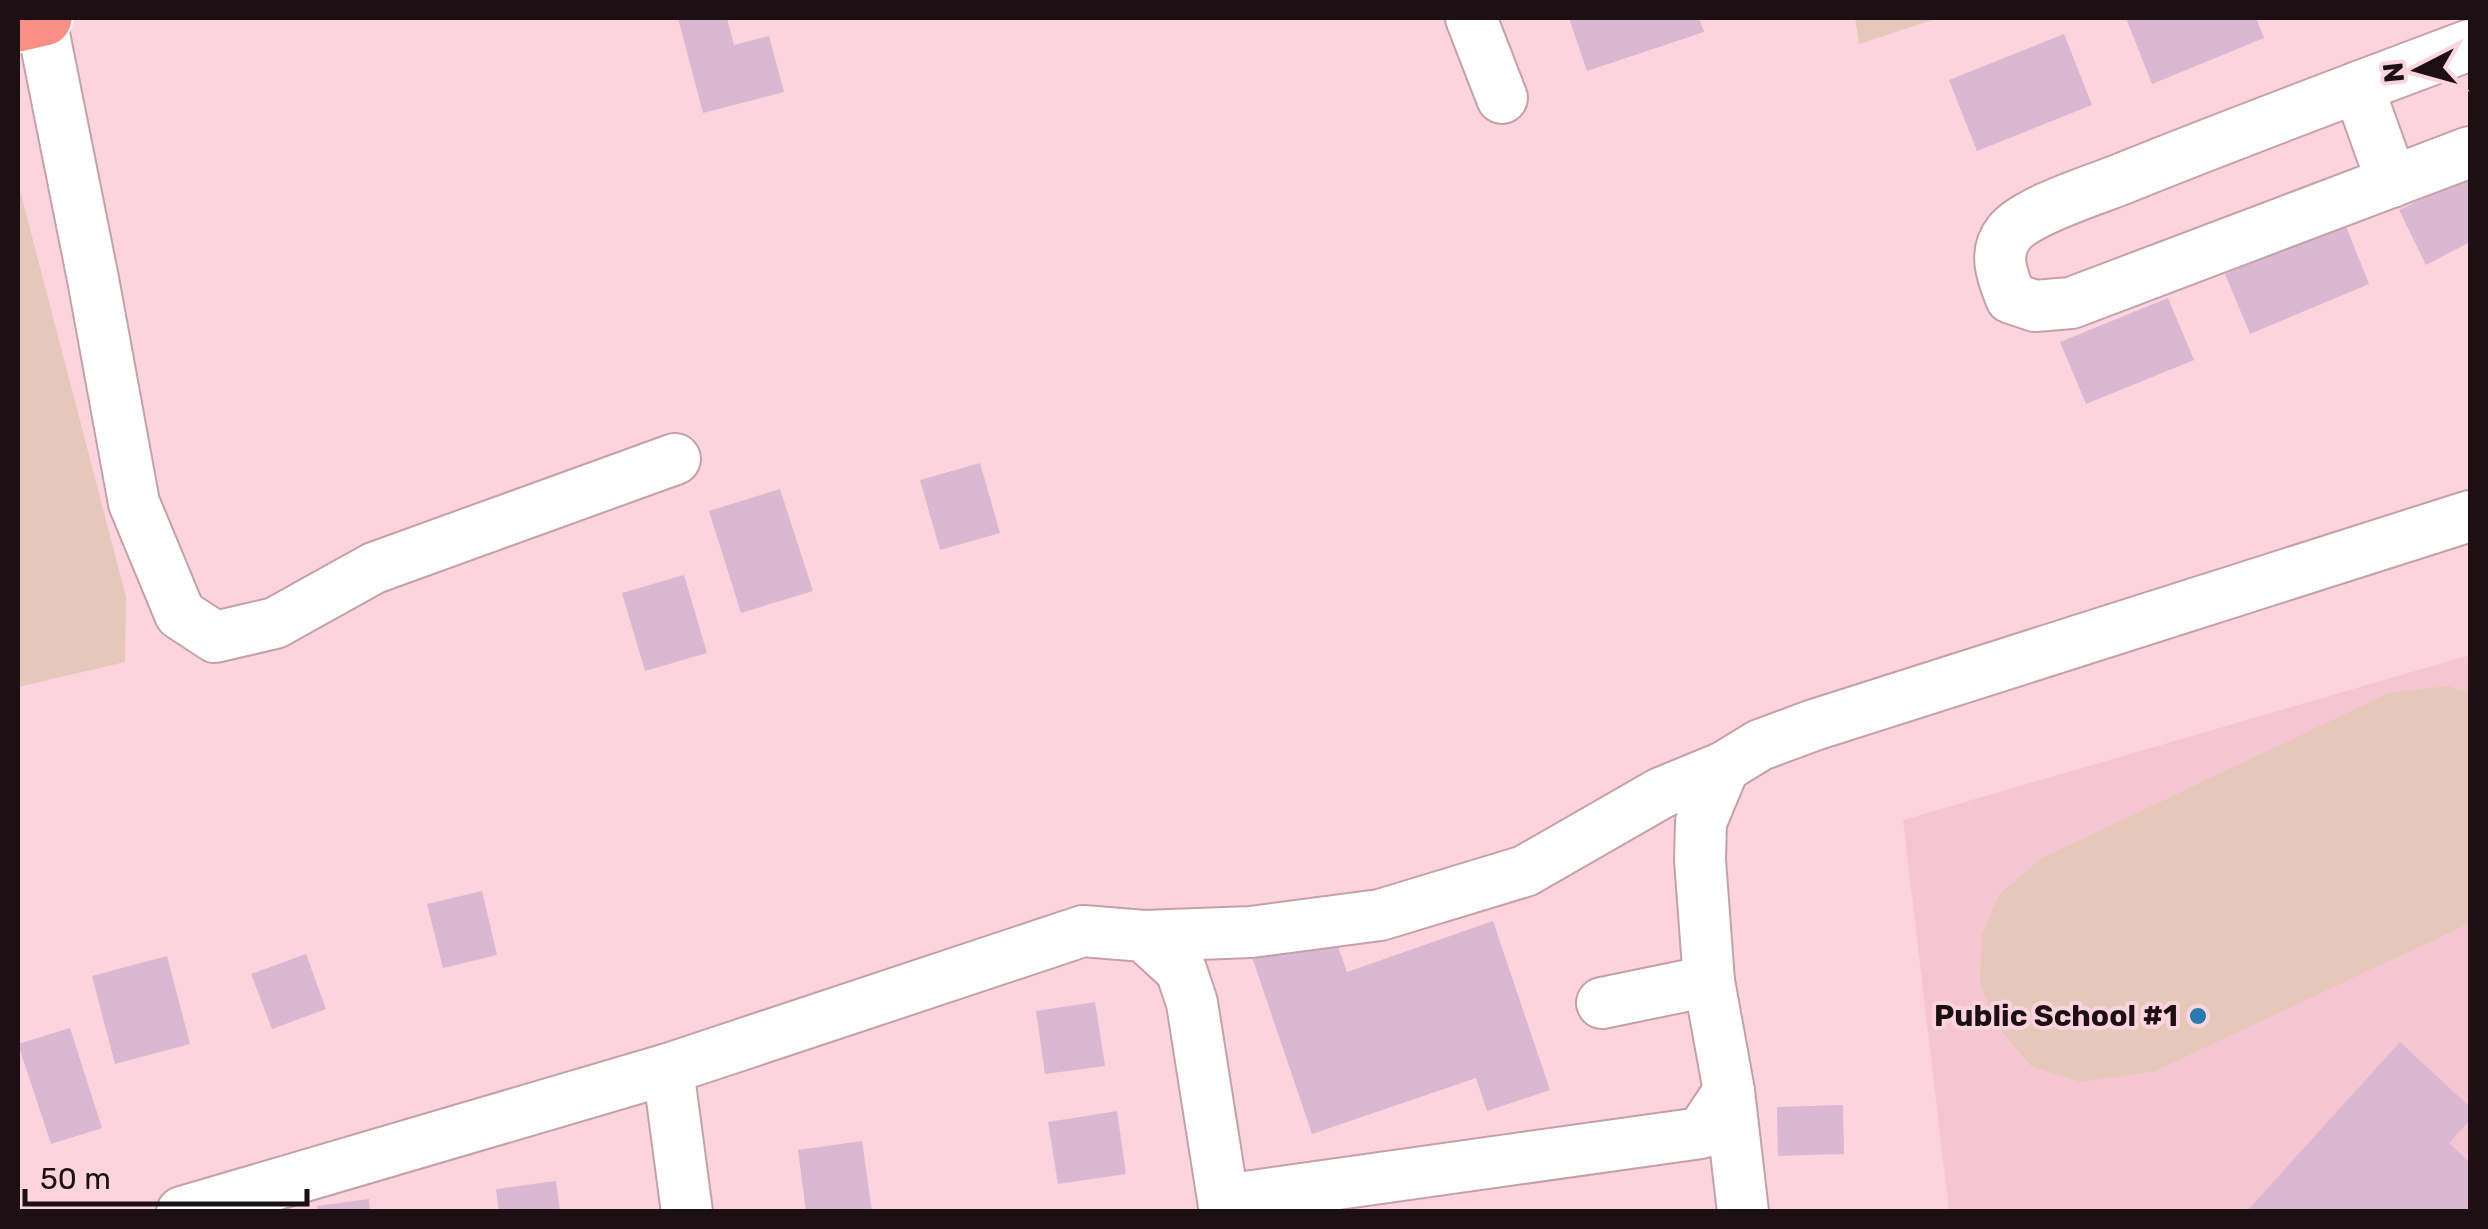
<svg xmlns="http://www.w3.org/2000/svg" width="2488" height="1229" viewBox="0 0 2488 1229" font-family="Rubik,sans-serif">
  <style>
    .built { fill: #f5c6d2 }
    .green { fill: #e5c8b9 }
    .building { fill: #dbb8d1 }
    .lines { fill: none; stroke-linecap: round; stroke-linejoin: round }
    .minor-casing { stroke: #c5a0aa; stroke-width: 54 }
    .highway-casing { stroke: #fff; stroke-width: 59 }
    .minor { stroke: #fff; stroke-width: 50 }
    .highway { stroke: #f99087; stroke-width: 55 }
    .poi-dot { fill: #277cac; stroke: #fbd4de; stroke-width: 4 }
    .labels { text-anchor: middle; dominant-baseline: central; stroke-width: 8; stroke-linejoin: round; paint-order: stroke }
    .poi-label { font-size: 30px; font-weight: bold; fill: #1d1014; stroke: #fbd4de; text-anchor: end }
  </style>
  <rect width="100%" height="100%" fill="#fbd4de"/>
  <polygon class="built" points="2470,655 2470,1211 1949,1211 1903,820"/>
  <g class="green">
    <polygon points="1855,18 1938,18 1859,44"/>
    <polygon points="18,183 126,597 125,662 18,687"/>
    <polygon points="2447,686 2470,693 2470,923 2155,1071 2080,1082 2031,1066 1998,1027 1980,983 1982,935 1999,895 2040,859 2389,693"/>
  </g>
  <g class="building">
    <polygon points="678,18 727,18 734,45 769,36 784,92 703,113"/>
    <polygon points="1569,18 1699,18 1704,32 1587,71"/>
    <polygon points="2126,18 2256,18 2264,38 2152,84"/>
    <polygon points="2064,34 2092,105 1977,151 1949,80"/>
    <polygon points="2470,176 2470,242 2426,265 2399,210"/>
    <polygon points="2345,224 2369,284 2250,334 2225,274"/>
    <polygon points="2168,298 2194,360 2086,404 2060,342"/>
    <polygon points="980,463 1000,533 940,550 920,480"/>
    <polygon points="780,489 813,591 741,613 709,511"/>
    <polygon points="684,575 707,653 645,671 622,593"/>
    <polygon points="482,891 497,955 443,968 427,904"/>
    <polygon points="1493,921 1550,1090 1487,1111 1476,1078 1312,1134 1251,954 1331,927 1347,972"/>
    <polygon points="306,954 326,1009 272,1029 251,974"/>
    <polygon points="167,956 190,1044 115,1064 92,976"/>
    <polygon points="1095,1002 1105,1066 1045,1074 1036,1011"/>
    <polygon points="70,1028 102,1128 51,1144 18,1044"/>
    <polygon points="2400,1042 2470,1107 2470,1120 2449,1143 2470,1163 2470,1212 2246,1212"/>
    <polygon points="1843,1105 1844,1154 1778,1156 1777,1107"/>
    <polygon points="1117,1111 1126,1174 1058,1184 1048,1122"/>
    <polygon points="862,1141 872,1212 806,1212 798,1150"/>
    <polygon points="556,1181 560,1212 499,1212 496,1189"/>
    <polygon points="369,1199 370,1212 318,1212 317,1206"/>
  </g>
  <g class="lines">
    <defs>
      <g id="minor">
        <polyline points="1471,18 1502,98"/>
        <polyline points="41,19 93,279 134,503 180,614 215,637 275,623 374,568 675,459"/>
        <path d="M2470,45C2353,89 2235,133 2119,180C2091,191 2026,211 2009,233C1993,253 2002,276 2011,298L2035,306L2071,303L2470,152"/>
        <polyline points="2358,87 2392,182"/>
        <polyline points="1724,767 1701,822 1700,860 1709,981 1729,1091 1743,1212"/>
        <polyline points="1144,936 1251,932 1380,915 1525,871 1661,793 1724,767 1760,745 1814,725 2470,516"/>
        <polyline points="1602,1003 1709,981"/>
        <polyline points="668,1069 687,1212"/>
        <polyline points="1224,1200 1701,1133 1729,1091"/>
        <polyline points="182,1212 668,1069 1083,931 1144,936 1181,970 1192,1003 1225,1212"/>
      </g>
      <polyline id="highway" points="18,24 44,18"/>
    </defs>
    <use href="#minor" class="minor-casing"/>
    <use href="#highway" class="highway-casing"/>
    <use href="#minor" class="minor"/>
    <use href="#highway" class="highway"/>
  </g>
  <circle class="poi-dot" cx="2198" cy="1016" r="10"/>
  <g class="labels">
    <g class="poi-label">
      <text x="2178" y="1016">Public School #1</text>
    </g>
  </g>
  <rect width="2488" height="1229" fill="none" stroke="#1d1014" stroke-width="40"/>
  <g transform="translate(2418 70) rotate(264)" stroke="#fbd4de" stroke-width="8" paint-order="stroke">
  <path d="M0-8L18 38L0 25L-18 38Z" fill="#1d1014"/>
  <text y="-15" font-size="28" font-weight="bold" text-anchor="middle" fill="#1d1014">N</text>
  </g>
  <path d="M25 1189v15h282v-15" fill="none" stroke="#1d1014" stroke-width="5"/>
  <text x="40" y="1189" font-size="30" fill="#1d1014" stroke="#fbd4de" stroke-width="8" paint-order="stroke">50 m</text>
</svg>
